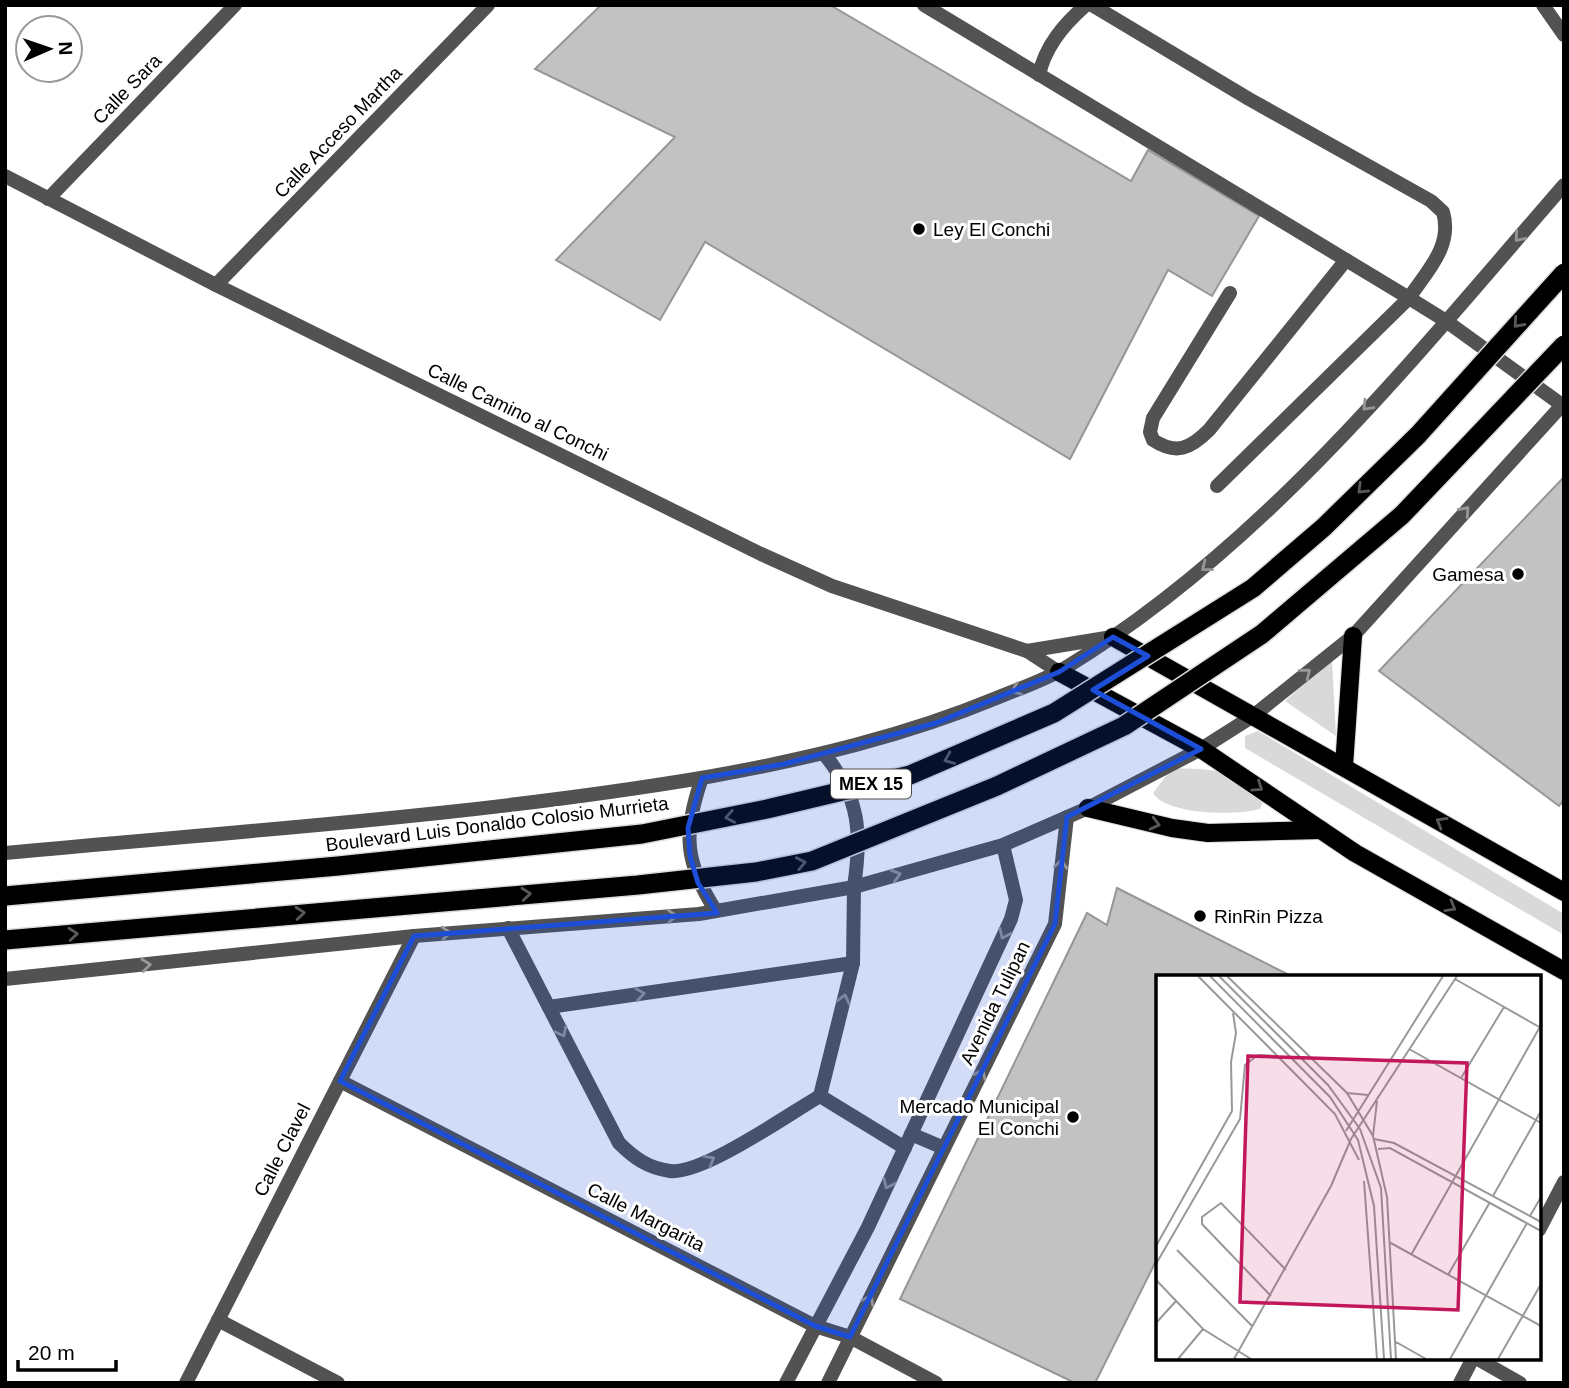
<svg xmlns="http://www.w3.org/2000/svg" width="1569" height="1388" viewBox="0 0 1569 1388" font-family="Helvetica,sans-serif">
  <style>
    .green { fill: #d9d9d9 }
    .building { fill: #c2c2c2; stroke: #969696; stroke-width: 2 }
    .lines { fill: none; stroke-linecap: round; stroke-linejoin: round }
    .primary-casing { stroke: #dbdbdb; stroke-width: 20 }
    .service { stroke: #525252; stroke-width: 14 }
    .minor { stroke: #525252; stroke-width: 14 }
    .tertiary { stroke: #525252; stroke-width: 14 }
    .primary { stroke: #000; stroke-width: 18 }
    .trunk-bridge-casing { stroke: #dbdbdb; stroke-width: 22; stroke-linecap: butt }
    .trunk-bridge { stroke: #000; stroke-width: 19 }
    .oneway { stroke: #979797 }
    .oneway2 { stroke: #595959 }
    .marked { fill: #1d4ed8; fill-opacity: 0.2; stroke: #1d4ed8; stroke-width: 5; stroke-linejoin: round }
    .poi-dot { fill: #000; stroke: #fff; stroke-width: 2.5 }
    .labels { text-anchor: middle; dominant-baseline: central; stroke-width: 6; stroke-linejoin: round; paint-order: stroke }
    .shield { fill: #fff; stroke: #4c4c4c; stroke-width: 2 }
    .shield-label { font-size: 18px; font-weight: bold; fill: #000 }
    .street-label { font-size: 19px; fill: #000; stroke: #fff }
    .poi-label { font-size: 19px; fill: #000; stroke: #fff; text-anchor: start }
    .inset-road { fill: none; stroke: #999; stroke-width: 2 }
    .view { fill: #c2185b; fill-opacity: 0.15; stroke: #c2185b; stroke-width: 3.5 }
    .inset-edge { fill: none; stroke: #000; stroke-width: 3.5 }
  </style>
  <rect width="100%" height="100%" fill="#fff"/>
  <g class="green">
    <polygon points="1332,660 1336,736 1285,701"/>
    <polygon points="1258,731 1564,914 1564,935 1245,748 1245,736"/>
    <path d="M1172,768C1212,769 1233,769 1266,794L1260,809C1237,816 1166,815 1153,793Z"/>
  </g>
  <g class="building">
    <polygon points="601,5 830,5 1131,181 1148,150 1259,216 1212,296 1168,270 1070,459 705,242 660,320 556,260 675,137 535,69"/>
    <polygon points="1564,477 1564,800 1559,806 1379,671"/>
    <polygon points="1117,888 1293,977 1158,977 1158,1257 1095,1383 1075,1383 900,1299 1087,913 1107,925"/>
  </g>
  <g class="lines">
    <defs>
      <g id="primary">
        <polyline points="1113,637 1564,892"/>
        <polyline points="1059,672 1201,749 1355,853 1564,971"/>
        <polyline points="1344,766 1353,636"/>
        <polyline points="1088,808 1172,828 1208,833 1321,830"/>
      </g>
    </defs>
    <use href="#primary" class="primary-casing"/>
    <g class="service">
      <path d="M924,5L1409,298C1427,271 1453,246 1443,212L1431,201L1249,99L1092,5"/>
      <path d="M1039,75C1045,46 1064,24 1086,5"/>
      <path d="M1230,293L1153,418L1150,432L1153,440C1176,455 1190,449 1209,430L1346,260"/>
      <polyline points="1217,486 1409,298 1446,321"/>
      <path d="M508,928L619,1143C634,1158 648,1168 670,1171C702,1175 789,1114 820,1096L853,963L854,887"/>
      <polyline points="549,1007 853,963"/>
      <polyline points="820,1096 905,1148"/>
    </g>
    <g class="minor">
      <polyline points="1543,5 1564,35"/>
      <polyline points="5,176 216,285 761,554 832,586 1027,651 1059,672"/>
      <polyline points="48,199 235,5"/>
      <polyline points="216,285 488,5"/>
      <polyline points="1027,651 1112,637"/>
      <polyline points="340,1081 815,1326 850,1337 936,1383"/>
      <polyline points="911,1134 944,1148"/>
      <polyline points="1539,1230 1564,1182"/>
      <polyline points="218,1320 338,1383"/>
      <polyline points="1476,1358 1520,1383"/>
      <polyline points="186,1383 414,936"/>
      <polyline points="786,1383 868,1227 1011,919 1016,900 1003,845"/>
      <polyline points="828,1383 1055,924 1067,817"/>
      <polyline points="1460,1383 1473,1358"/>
    </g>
    <g class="tertiary">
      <polyline points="1446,321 1562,405"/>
      <path d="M824,754C860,797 862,833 854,887"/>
      <path d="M702,778C683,832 684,862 716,911"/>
      <path d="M5,853C239,831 475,816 707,777C808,759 905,736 999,697C1021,688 1045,680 1065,668C1264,547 1413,359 1564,185"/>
      <polyline points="5,979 414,936 699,914 854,887 1003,845 1088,808 1201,749 1253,716 1353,636 1564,403"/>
    </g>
    <use href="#primary" class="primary"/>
    <defs>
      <g id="trunk-bridge">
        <polyline points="5,896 338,866 642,834 767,809 910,775 1054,713 1253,588 1324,527 1418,435 1564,273"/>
        <polyline points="5,940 638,885 756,872 812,861 997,786 1124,726 1262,634 1402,515 1564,345"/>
      </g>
    </defs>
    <use href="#trunk-bridge" class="trunk-bridge-casing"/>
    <use href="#trunk-bridge" class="trunk-bridge"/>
  </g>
  <defs><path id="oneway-chevron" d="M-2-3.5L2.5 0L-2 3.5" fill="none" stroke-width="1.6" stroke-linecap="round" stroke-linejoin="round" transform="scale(1.75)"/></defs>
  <g class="oneway">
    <use href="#oneway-chevron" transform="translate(1519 237) rotate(131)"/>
    <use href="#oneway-chevron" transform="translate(1367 406) rotate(134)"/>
    <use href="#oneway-chevron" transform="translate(1465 511) rotate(-48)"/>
    <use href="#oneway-chevron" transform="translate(1206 567) rotate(142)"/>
    <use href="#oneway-chevron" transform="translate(1306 673) rotate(-39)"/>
    <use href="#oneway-chevron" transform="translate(1016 690) rotate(157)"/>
    <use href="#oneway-chevron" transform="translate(1061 864) rotate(-83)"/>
    <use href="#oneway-chevron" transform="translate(896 875) rotate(-16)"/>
    <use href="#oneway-chevron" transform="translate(672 916) rotate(-4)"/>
    <use href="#oneway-chevron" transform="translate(446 933) rotate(-4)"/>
    <use href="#oneway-chevron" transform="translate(1004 934) rotate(115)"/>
    <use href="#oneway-chevron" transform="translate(146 965) rotate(-6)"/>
    <use href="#oneway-chevron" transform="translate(640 994) rotate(-8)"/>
    <use href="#oneway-chevron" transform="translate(844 999) rotate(-76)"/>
    <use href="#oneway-chevron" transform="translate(562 1032) rotate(63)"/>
    <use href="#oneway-chevron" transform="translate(981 1074) rotate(-64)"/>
    <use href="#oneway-chevron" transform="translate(710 1160) rotate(-30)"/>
    <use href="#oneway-chevron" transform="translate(888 1184) rotate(115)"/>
    <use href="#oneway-chevron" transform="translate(869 1300) rotate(-63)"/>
  </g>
  <g class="oneway2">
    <use href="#oneway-chevron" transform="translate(1518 323) rotate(132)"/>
    <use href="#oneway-chevron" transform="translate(1362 489) rotate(135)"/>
    <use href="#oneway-chevron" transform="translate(949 759) rotate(158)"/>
    <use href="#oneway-chevron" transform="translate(1258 787) rotate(34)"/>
    <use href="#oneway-chevron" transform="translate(730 817) rotate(169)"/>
    <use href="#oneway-chevron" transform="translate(1441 822) rotate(-150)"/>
    <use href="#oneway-chevron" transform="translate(1155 824) rotate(14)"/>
    <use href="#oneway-chevron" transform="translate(801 863) rotate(-11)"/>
    <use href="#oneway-chevron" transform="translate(526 894) rotate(-5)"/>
    <use href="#oneway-chevron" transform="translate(1451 907) rotate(30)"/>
    <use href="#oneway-chevron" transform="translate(300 913) rotate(-5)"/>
    <use href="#oneway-chevron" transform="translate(73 934) rotate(-5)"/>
  </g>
  <path class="marked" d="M1113,637L1148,656L1093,690L1201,749L1067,817L1055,924L850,1337L815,1326L340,1081L414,936L717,913L698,883L690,856L688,828L702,778L784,764L936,723L1059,672Z"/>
  <g class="poi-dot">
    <circle cx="919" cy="229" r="7"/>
    <circle cx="1518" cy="574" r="7"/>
    <circle cx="1200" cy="916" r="7"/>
    <circle cx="1073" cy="1117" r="7"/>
  </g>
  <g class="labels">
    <rect class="shield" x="831" y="769.5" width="80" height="29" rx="5"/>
    <g class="shield-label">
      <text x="871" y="784">MEX 15</text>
    </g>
    <g class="street-label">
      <text transform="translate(127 89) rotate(-46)">Calle Sara</text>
      <text transform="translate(338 132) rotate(-46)">Calle Acceso Martha</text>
      <text transform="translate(518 412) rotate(26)">Calle Camino al Conchi</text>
      <text transform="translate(497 824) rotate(-7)">Boulevard Luis Donaldo Colosio Murrieta</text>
      <text transform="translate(995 1003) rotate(-64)">Avenida Tulipan</text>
      <text transform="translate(282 1150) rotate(-63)">Calle Clavel</text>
      <text transform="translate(646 1217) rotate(27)">Calle Margarita</text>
    </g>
    <g class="poi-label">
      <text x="933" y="229">Ley El Conchi</text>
      <text x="1504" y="574" text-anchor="end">Gamesa</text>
      <text x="1214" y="916">RinRin Pizza</text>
      <text x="1059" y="1106" text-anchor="end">Mercado Municipal<tspan x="1059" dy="22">El Conchi</tspan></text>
    </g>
  </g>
  <g transform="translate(1156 975)">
    <rect width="385" height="385" fill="#fff"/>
    <path class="inset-road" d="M42,1L179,139L203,185M54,1L174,122L202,165L218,231L228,384M63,1L172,110L204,154L225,213L235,384M71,1L191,118L217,161L231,222L240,384M299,4L385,53M253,74L385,148M305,103L348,32M191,118L212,120M190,156L287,1M217,161L221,126M195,164L301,1M218,164L238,168L385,247M222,174L234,173L385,256M208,206L221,384M337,221L385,136M374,241L385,222M233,267L385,351M0,271L76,136L75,87L80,58L77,38M21,275L97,352M255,280L385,50M0,289L84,144L89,90L102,80L119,81M292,300L334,227M1,306L47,354L95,384M115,321L46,249V242L65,228L130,295M0,348L20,326M240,367L270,384M22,384L47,354M78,384L175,211L195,164M294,384L371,248M342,384L385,309"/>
    <path class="view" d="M92,81L311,88L302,335L84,327Z"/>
    <rect width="385" height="385" class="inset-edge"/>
  </g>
  <rect width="1569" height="1388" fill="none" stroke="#000000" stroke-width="14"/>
  <g transform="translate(49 49) rotate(88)"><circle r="33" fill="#ffffff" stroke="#999999" stroke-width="2"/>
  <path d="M0-5L12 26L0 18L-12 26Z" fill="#000000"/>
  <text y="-10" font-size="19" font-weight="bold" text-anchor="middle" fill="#000000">N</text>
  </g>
  <path d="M18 1360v10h98v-10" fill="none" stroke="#000000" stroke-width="3.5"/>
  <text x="28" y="1360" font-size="21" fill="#000000" stroke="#ffffff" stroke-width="5" paint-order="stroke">20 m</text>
</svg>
